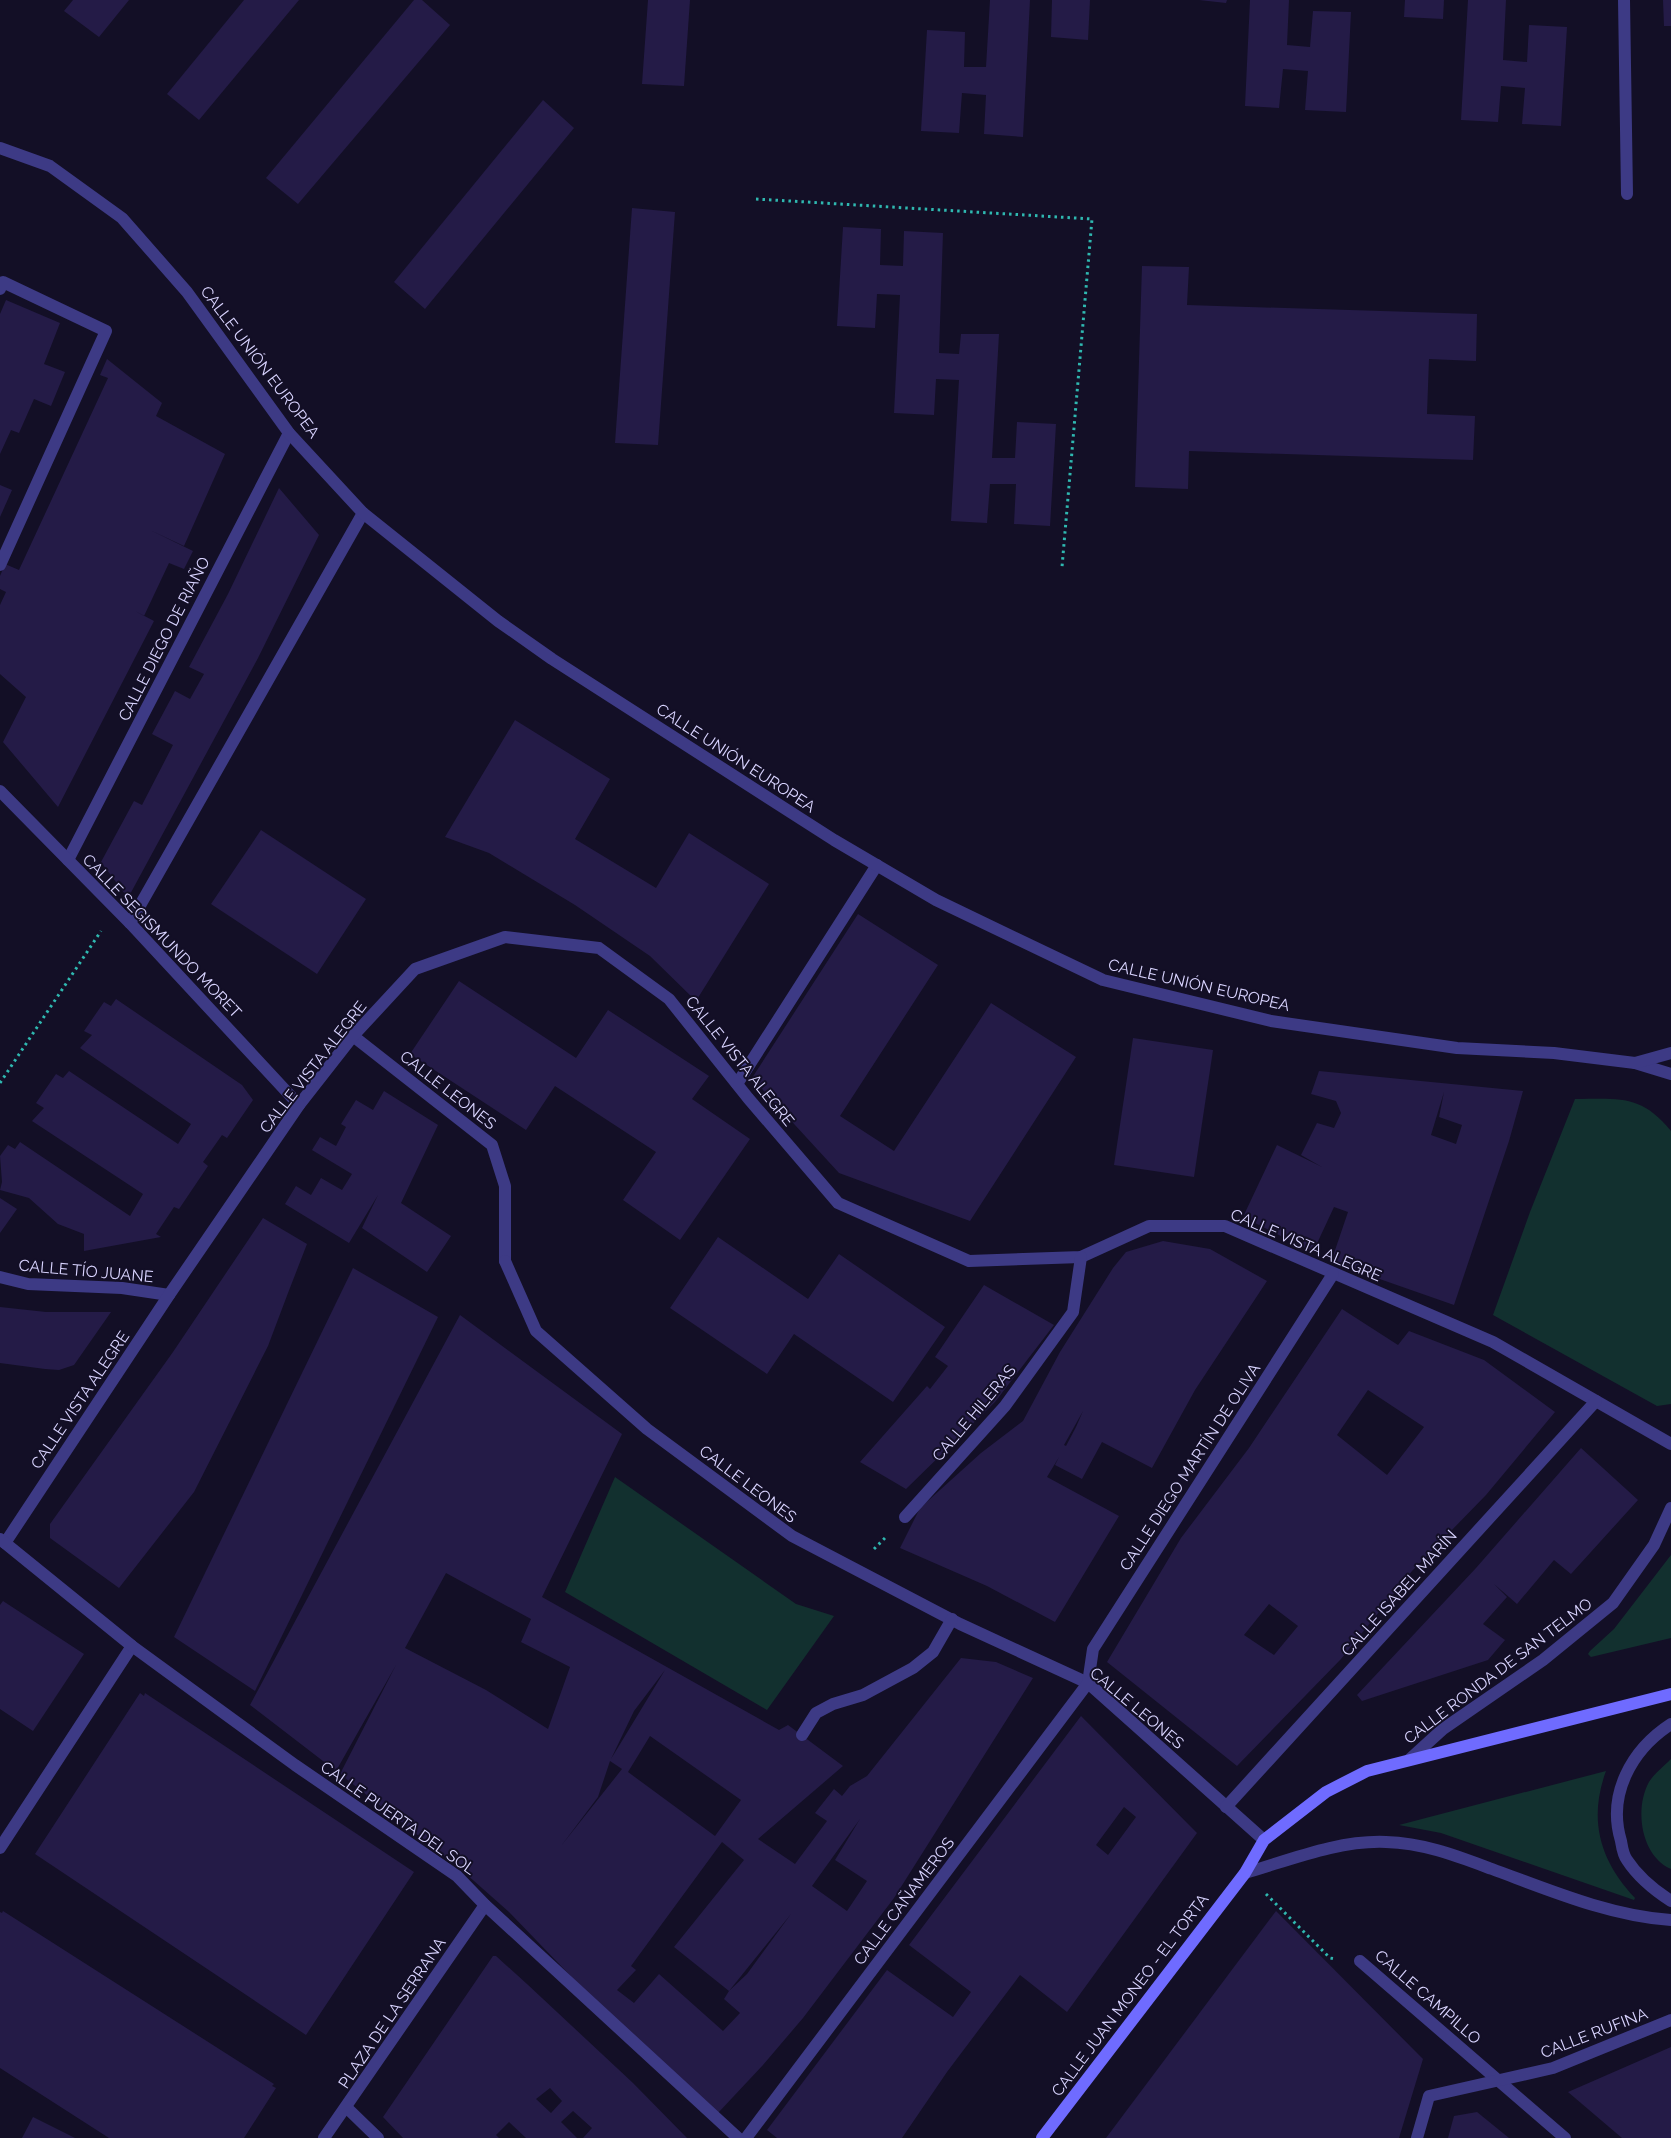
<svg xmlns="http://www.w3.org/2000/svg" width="1671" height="2138" viewBox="0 0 1671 2138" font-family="Raleway,sans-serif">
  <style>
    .green { fill: #12302f }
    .building { fill: #241b47; fill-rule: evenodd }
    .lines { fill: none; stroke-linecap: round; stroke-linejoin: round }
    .path { stroke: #2fb8b0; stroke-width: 3; stroke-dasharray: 2.5 4; stroke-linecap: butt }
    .pedestrian { stroke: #3d3a85; stroke-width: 12 }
    .minor { stroke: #3d3a85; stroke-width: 12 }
    .tertiary { stroke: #3d3a85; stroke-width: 12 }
    .secondary { stroke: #6f6bff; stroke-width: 12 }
    .labels { text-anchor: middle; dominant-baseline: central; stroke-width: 4; stroke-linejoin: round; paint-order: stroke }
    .street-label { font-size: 16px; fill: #d9d4ff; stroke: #130f26 }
  </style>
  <rect width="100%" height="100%" fill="#130f26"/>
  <g class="green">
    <path d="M1575,1099C1619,1099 1641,1094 1671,1131V1404L1657,1406L1493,1315L1530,1212Z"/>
    <polygon points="615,1477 796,1604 834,1616 767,1710 565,1592"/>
    <polygon points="1671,1555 1671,1638 1591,1657 1588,1654 1590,1651 1614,1629"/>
    <path d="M1671,1759V1869C1641,1856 1634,1809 1649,1782C1654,1774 1664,1766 1671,1759Z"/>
    <path d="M1606,1771C1588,1820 1600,1861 1635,1898L1634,1900L1441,1833L1399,1825Z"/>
  </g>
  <g class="building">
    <polygon points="73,0 129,0 99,37 64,11"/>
    <polygon points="244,0 299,0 199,120 167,94"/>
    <polygon points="414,0 422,0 450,25 298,204 266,178"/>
    <polygon points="648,0 690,0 684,86 642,84"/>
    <polygon points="990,0 1030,0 1023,137 984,134 986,95 962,93 959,133 921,131 927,30 965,32 964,67 986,67"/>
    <polygon points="1052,0 1090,0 1088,40 1051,37"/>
    <polygon points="1199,0 1227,0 1226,3"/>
    <polygon points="1250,0 1289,0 1287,45 1310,47 1313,11 1351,12 1346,112 1305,110 1308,71 1283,69 1279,108 1245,106"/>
    <polygon points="1405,0 1444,0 1443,19 1404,17"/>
    <polygon points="1468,0 1506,0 1503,60 1527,62 1529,25 1567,27 1561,126 1522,124 1525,88 1501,86 1498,122 1461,120"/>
    <polygon points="1663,0 1671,0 1671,26 1664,26"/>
    <polygon points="543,100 574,128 425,309 394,282"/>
    <polygon points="632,208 675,212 658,445 615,443"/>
    <polygon points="843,227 881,229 880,265 903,266 904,231 943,233 939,353 959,354 961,334 999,334 992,458 1015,458 1017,422 1056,424 1050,526 1014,524 1016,484 990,484 987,523 951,521 959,380 936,379 934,415 894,413 900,295 877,294 875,328 837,326"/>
    <polygon points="1142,266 1189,267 1187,305 1477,314 1476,361 1429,359 1427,414 1475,416 1473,460 1189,451 1188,489 1135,487"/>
    <polygon points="6,300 60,323 44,364 65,372 51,406 34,399 19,433 11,430 0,454 0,314"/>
    <polygon points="107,359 162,403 156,416 225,454 184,546 150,530 193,551 184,569 169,563 144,616 135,611 154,621 58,807 3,742 26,697 0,674 0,605 6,592 0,589 0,576 5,564 19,570 108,378 100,375"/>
    <polygon points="0,485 12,490 0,517"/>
    <polygon points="279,488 319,535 258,658 128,898 101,862 134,801 142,805 173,745 152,734 175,691 190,699 204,674 189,667 228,594"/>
    <polygon points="515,720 610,779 575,839 656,888 689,833 769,884 696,1001 650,956 575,905 489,853 445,837"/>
    <polygon points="261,830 366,899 317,974 211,904"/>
    <polygon points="858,914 938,965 840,1116 894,1151 991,1003 1076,1057 970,1221 839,1173 752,1078"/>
    <polygon points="459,981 576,1058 608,1010 709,1076 692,1099 750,1139 680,1240 623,1200 656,1152 555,1086 526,1130 410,1054"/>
    <polygon points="116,999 242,1085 253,1100 227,1138 222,1135 203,1162 208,1166 179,1209 174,1207 156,1234 161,1237 84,1251 84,1234 58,1224 29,1198 0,1190 2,1182 0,1156 8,1145 15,1149 20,1142 130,1216 143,1194 32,1121 44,1108 36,1103 56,1074 63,1078 69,1071 178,1144 191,1124 80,1048 92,1035 84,1031 104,1002 111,1006"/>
    <polygon points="1133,1038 1213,1050 1194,1177 1114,1165"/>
    <path d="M1319,1071L1523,1091L1509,1141L1454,1305L1331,1262L1348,1212L1334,1207L1313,1252L1243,1217L1277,1145L1322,1167L1301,1155L1317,1123L1334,1128L1341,1113L1336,1101L1311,1094ZM1444,1092L1439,1117L1462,1125L1456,1144L1431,1135Z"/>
    <polygon points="384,1091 438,1125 401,1203 451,1236 427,1272 362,1228 378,1195 349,1243 285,1204 296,1186 311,1195 321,1178 342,1190 352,1174 312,1150 320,1137 336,1146 346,1127 341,1124 356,1100 373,1110"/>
    <polygon points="0,1198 17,1209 0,1233"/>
    <polygon points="263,1218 307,1244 288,1293 268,1346 194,1492 119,1588 50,1538 50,1524 173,1352"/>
    <polygon points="718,1237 808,1299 839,1254 945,1327 893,1402 794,1334 767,1374 670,1308"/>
    <path d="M1163,1241L1210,1249L1267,1281L1195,1390L1152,1468L1102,1442L1082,1479L1055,1465L1059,1457L1047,1477L1119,1516L1055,1622L987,1586L900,1548L920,1508L981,1453L1023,1421L1060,1352L1113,1268L1126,1252ZM1083,1411L1076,1427L1066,1446L1064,1445Z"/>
    <polygon points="353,1268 438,1317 255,1691 174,1637"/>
    <polygon points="984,1285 1054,1325 995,1402 906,1489 860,1462 927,1386 930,1389 948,1366 935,1357"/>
    <polygon points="0,1307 46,1312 111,1312 74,1365 59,1370 45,1369 0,1363"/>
    <path d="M1342,1309L1398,1345L1409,1331L1484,1360L1555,1412L1486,1495L1412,1571L1341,1659L1237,1766L1107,1662L1181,1538L1249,1448ZM1368,1390L1424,1427L1387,1475L1337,1435ZM1269,1604L1298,1626L1274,1655L1244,1635Z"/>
    <path d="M460,1315L622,1434L542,1597L779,1730L788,1725L843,1766L758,1839L795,1864L827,1821L815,1813L834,1789L842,1796L850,1786L867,1776L961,1658L996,1662L1033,1678L894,1898L803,2018L763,2065L718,2113L616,2023L509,1912L456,1865L340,1774L396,1665L336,1771L250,1705ZM446,1573L531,1619L521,1642L570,1667L548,1729L486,1690L405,1648ZM665,1670L611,1759L634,1711ZM650,1736L741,1800L715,1836L628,1772ZM610,1761L622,1769L561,1846L598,1797ZM860,1819L835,1860L867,1881L847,1911L812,1886ZM722,1842L744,1860L674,1947L729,1991L791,1914L747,1974L729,1991L724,1999L740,2013L723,2031L659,1974L634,2003L617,1990L636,1970L631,1966Z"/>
    <polygon points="1581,1448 1638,1500 1571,1574 1554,1560 1517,1604 1494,1584 1507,1597 1483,1624 1505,1640 1488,1660 1362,1701 1357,1695 1476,1568"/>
    <polygon points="3,1601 84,1654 33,1731 0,1709 0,1605"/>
    <polygon points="140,1693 144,1696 145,1693 414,1872 306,2035 35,1854"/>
    <path d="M1081,1716L1197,1833L1067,2012L1020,1975L947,2072L902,2138H777L767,2130L887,1970L953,2017L971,1992L909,1945ZM1124,1807L1136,1817L1108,1855L1096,1845Z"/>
    <polygon points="3,1911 274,2084 272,2086 276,2088 244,2138 109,2138 0,2068 0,1912 2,1913"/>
    <polygon points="1276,1911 1423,2059 1399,2138 1106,2138"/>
    <path d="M493,1956H496L527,1984L633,2083L687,2138H583L592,2128L573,2111L561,2122L577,2138H526L509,2122L496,2135L499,2138H403L383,2117ZM550,2088L562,2101L551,2113L536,2099Z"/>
    <polygon points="1671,2047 1671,2138 1622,2138 1568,2092"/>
    <polygon points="1477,2112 1509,2138 1448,2138 1454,2116"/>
    <polygon points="33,2117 75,2138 22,2138"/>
  </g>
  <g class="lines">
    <g class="path">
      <polyline points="756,199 1092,219 1062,567"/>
      <polyline points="0,1083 101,931"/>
      <polyline points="874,1549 887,1536"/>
      <polyline points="1266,1894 1330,1958 1335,1959"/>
    </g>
    <polyline class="pedestrian" points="353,1036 492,1145 505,1186 505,1261"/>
    <g class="minor">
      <polyline points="1624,0 1627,194"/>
      <polyline points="0,289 3,282 106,331 0,565"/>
      <polyline points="68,860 289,433"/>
      <polyline points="130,923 363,513"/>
      <polyline points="1635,1063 1671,1074"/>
      <polyline points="737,1084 877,865"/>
      <polyline points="299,1105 353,1036 415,969 505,937 599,948 669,999 748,1098 838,1203 969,1261 1081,1257 1149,1226 1225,1226 1493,1342 1671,1444"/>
      <polyline points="505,1261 536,1331 647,1429 792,1536 960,1624 1088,1683 1264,1840"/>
      <polyline points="0,1277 28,1284 122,1288 169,1295"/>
      <polyline points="905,1517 1005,1406 1073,1312 1081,1257"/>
      <path d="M1671,1724C1631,1750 1607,1795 1621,1841C1622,1847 1623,1855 1627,1860C1638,1877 1654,1890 1671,1901"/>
      <polyline points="802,1735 816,1713 833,1704 863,1695 913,1668 933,1652 952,1619"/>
      <polyline points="1410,1759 1443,1729 1543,1660 1613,1603 1654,1545 1671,1508"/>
      <polyline points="1226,1807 1596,1401"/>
      <polyline points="0,1848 132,1646"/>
      <path d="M1245,1873C1290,1860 1338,1840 1386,1842C1424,1843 1457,1856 1492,1869C1549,1890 1610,1916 1671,1920"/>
      <polyline points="1360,1961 1565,2138"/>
      <polyline points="347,2108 378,2138"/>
      <polyline points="324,2138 485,1905"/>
      <polyline points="746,2138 1088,1683 1093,1649 1333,1274"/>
      <polyline points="1417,2138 1429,2096 1553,2068 1671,2020"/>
    </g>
    <g class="tertiary">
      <polyline points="0,148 50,166 122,218 187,292 289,433 363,513 498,621 552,659 834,840 936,900 1103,980 1271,1021 1457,1048 1554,1053 1635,1063 1671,1053"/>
      <polyline points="0,791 130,923 299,1105 169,1295 5,1543"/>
      <polyline points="0,1539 132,1646 295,1765 457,1876 485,1905 738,2138"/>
    </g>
    <polyline class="secondary" points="1042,2138 1245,1873 1264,1840 1326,1792 1367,1771 1671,1694"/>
  </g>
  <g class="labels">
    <g class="street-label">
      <text transform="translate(260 362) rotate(53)">CALLE UNIÓN EUROPEA</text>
      <text transform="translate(164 639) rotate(-63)">CALLE DIEGO DE RIAÑO</text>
      <text transform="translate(736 758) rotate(33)">CALLE UNIÓN EUROPEA</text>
      <text transform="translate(162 936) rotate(46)">CALLE SEGISMUNDO MORET</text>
      <text transform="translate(1199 985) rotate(13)">CALLE UNIÓN EUROPEA</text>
      <text transform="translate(740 1061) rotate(51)">CALLE VISTA ALEGRE</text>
      <text transform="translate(313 1067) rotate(-52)">CALLE VISTA ALEGRE</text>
      <text transform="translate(448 1090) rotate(38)">CALLE LEONES</text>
      <text transform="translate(1306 1245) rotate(23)">CALLE VISTA ALEGRE</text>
      <text transform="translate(86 1271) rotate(5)">CALLE TÍO JUANE</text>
      <text transform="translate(80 1400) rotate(-56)">CALLE VISTA ALEGRE</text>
      <text transform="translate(974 1413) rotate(-50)">CALLE HILERAS</text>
      <text transform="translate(1190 1467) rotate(-57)">CALLE DIEGO MARTÍN DE OLIVA</text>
      <text transform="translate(748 1484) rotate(37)">CALLE LEONES</text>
      <text transform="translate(1399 1593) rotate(-48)">CALLE ISABEL MARÍN</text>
      <text transform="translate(1498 1671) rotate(-37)">CALLE RONDA DE SAN TELMO</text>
      <text transform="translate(1137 1708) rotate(40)">CALLE LEONES</text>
      <text transform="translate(398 1818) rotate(35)">CALLE PUERTA DEL SOL</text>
      <text transform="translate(904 1901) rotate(-53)">CALLE CAÑAMEROS</text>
      <text transform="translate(1130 1995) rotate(-53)">CALLE JUAN MONEO - EL TORTA</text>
      <text transform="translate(1428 1997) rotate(41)">CALLE CAMPILLO</text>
      <text transform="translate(392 2013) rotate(-56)">PLAZA DE LA SERRANA</text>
      <text transform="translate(1594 2033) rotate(-21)">CALLE RUFINA</text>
    </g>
  </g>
</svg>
